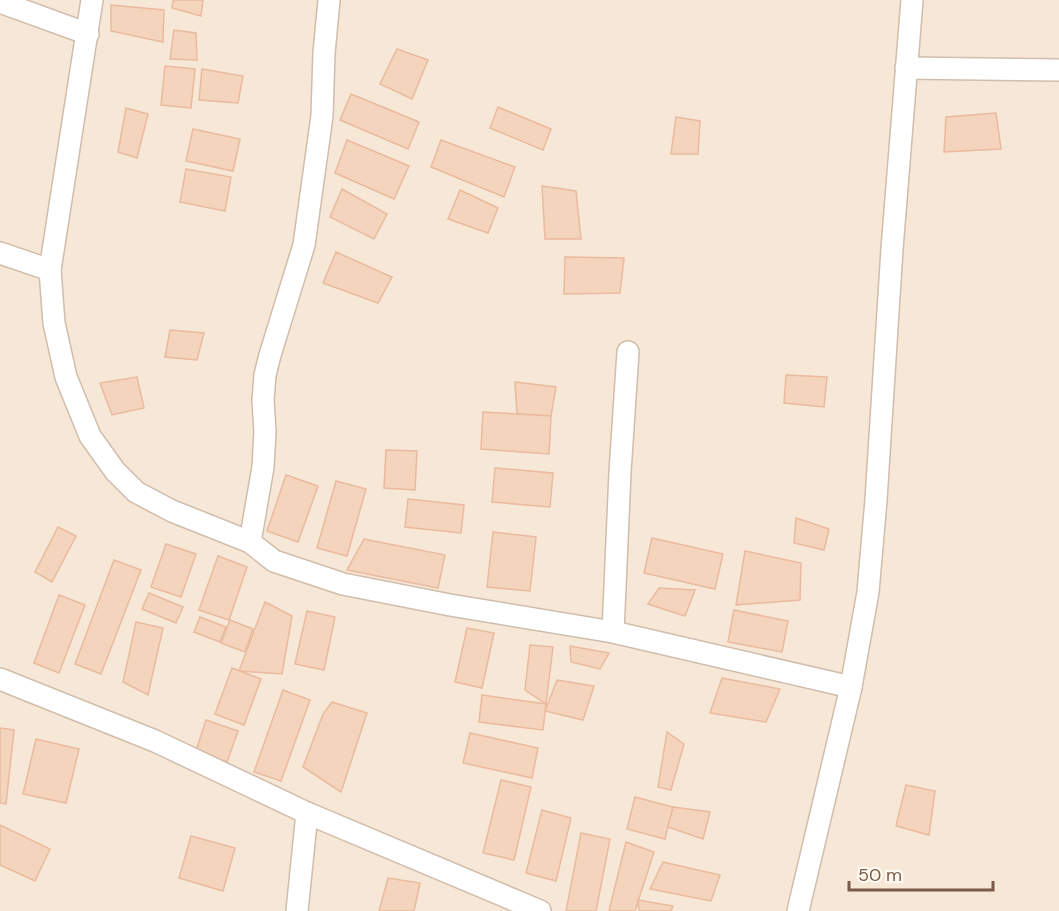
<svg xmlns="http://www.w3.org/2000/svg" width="1059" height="911" viewBox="0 0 1059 911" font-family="'DM Sans',sans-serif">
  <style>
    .residential { fill: #f6e7d6 }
    .building { fill: #f5d4be; stroke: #e9ba9d; stroke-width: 1.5 }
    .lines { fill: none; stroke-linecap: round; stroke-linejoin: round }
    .minor-casing { stroke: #d1bdac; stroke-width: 24 }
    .minor { stroke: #fff; stroke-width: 21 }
  </style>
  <rect width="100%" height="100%" fill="#fef5e8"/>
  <rect class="residential" x="0" y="0" width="1059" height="911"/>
  <g class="building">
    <polygon points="173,0 203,0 201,16 172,8"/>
    <polygon points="111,5 164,10 163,42 111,31"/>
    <polygon points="174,30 196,33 197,60 170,59"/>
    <polygon points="397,49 428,60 412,99 380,84"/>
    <polygon points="165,66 195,69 191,108 161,105"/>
    <polygon points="202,69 243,76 238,103 199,100"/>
    <polygon points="351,94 419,122 408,149 340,120"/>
    <polygon points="498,107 551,129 543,150 490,128"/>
    <polygon points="126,108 148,114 137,158 118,152"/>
    <polygon points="996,113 1001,149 944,152 946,117"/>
    <polygon points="676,117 700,121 698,154 671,154"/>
    <polygon points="193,129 240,139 233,171 186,161"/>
    <polygon points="347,140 409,166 394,199 335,173"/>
    <polygon points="441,140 515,167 504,197 431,167"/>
    <polygon points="186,169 231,177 225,211 180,202"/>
    <polygon points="542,186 576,191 581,239 545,239"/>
    <polygon points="342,189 387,214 374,239 330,217"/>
    <polygon points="460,190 498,208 488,233 448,219"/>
    <polygon points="336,252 392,277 378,303 323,283"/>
    <polygon points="565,257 624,258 620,293 564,294"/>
    <polygon points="170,330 204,333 197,360 165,357"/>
    <polygon points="786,375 827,377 824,407 784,403"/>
    <polygon points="137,377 144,408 112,415 100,383"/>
    <polygon points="515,382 556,387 551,416 517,414"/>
    <polygon points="483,412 551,416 549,454 481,449"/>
    <polygon points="386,450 417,451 415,490 384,488"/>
    <polygon points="495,468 553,473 550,507 492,502"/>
    <polygon points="286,475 318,486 298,542 267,531"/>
    <polygon points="336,481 366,489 347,556 317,548"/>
    <polygon points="408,499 464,505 461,533 405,527"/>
    <polygon points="796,518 829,529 824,550 794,543"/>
    <polygon points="58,527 76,536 52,582 35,572"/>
    <polygon points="493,532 536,537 530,591 487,587"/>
    <polygon points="652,538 723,554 715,589 644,573"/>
    <polygon points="364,539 445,555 438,588 347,570"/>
    <polygon points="166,544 196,554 181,597 151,587"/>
    <polygon points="745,551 801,563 800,600 736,605"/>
    <polygon points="218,556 247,567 229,620 199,610"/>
    <polygon points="114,560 141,570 101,674 75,664"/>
    <polygon points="659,588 695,590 685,616 648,604"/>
    <polygon points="149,593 183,607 176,623 142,609"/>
    <polygon points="59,595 85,605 59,673 34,663"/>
    <polygon points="265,602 292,616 282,674 239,671"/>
    <polygon points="734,610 788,621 782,652 728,642"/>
    <polygon points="307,611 335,617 324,670 295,664"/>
    <polygon points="200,617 226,627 220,642 194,632"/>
    <polygon points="230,620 253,629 245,652 221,643"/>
    <polygon points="136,622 163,628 148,695 123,682"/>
    <polygon points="467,628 494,633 482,688 455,682"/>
    <polygon points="530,645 553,647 546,704 525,690"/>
    <polygon points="570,646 609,653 600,669 571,662"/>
    <polygon points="232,668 261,679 244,725 215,714"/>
    <polygon points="722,678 780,689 766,722 710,713"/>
    <polygon points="557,680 594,686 583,720 545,711"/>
    <polygon points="283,690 310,700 281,781 254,772"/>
    <polygon points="482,695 546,704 543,730 479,722"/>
    <polygon points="332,702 367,713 341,792 303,767 323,714"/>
    <polygon points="206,720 238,731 227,762 196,751"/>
    <polygon points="0,728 14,730 6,804 0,803"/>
    <polygon points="667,732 684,744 671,790 658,787"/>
    <polygon points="470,733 538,748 532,778 463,763"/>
    <polygon points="36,739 79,749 66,803 23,794"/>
    <polygon points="501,780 531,787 514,860 483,853"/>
    <polygon points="906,785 935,791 929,835 896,826"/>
    <polygon points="635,797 673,807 665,839 627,829"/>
    <polygon points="673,807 710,812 703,839 668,827"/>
    <polygon points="542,810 571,818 556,881 526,873"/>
    <polygon points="0,825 50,849 35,881 0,865"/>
    <polygon points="581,833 610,839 596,911 566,911"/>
    <polygon points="191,836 235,848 223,891 179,878"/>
    <polygon points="626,842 654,852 635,911 609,911"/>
    <polygon points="663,862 720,875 711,901 650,889"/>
    <polygon points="388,878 420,883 414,911 379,911"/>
    <polygon points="638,900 673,906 671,911 639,911"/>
  </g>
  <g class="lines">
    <defs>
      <g id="minor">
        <polyline points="92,0 50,270 54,323 66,377 90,436 115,471 136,492 172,511 250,542 274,561 343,584 450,605 613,632 851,687"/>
        <polyline points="0,2 88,34"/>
        <polyline points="906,68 1059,70"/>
        <polyline points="0,253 50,270"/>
        <polyline points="250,542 263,467 265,432 263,400 265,375 270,355 304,245 322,116 324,53 329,0"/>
        <polyline points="613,632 620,472 628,352"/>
        <polyline points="0,679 155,741 307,813 540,911"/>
        <polyline points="297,911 307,813"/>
        <polyline points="798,911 851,687 868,592 876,500 892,249 912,0"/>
      </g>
    </defs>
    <use href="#minor" class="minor-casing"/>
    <use href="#minor" class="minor"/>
  </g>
  <path d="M849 881v9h144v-9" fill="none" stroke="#7a5b4a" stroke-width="3"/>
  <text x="858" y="881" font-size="18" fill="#7a5b4a" stroke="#fff9f0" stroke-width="4.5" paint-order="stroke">50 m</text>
</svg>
